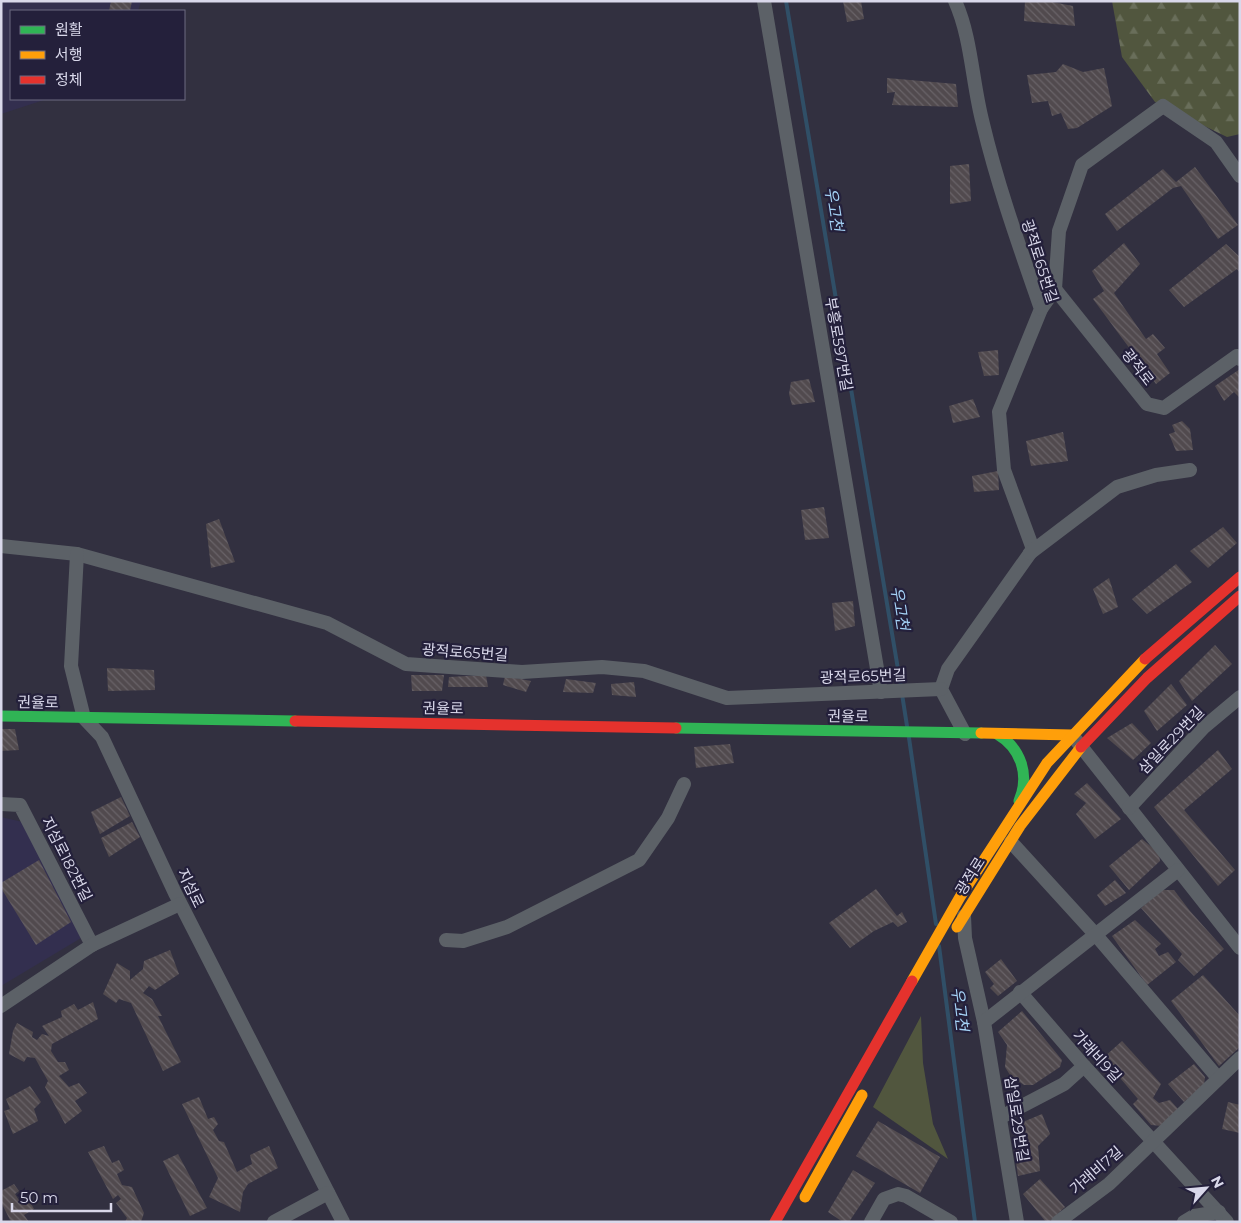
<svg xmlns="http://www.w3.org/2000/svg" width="1241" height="1223" viewBox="0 0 1241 1223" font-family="Montserrat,'Noto Sans KR',sans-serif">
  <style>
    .built { fill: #332f4f }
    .forest { fill: url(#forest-firs) }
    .green { fill: #51563e }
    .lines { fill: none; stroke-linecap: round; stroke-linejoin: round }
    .stream { stroke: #304f67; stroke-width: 4 }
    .building { fill: url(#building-back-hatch) }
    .street { stroke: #5c6167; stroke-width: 14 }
    .fast { stroke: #30b455; stroke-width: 11 }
    .slow { stroke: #ff9f0a; stroke-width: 11 }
    .jam { stroke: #e5322d; stroke-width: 11 }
    .labels { text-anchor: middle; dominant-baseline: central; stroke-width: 4.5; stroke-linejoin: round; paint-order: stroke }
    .street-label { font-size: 15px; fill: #d9d8ea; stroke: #24203b }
    .water-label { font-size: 16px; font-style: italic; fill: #a5d3f7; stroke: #24203b }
  </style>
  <defs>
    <pattern id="forest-firs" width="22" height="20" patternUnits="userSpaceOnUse" patternTransform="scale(1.25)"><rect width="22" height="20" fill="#51563e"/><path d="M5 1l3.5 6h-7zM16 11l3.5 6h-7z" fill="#696e5a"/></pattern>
    <pattern id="building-back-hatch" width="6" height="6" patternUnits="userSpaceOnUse" patternTransform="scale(1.25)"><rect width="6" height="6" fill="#514a4e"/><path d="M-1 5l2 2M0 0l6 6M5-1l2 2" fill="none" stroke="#696368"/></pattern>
  </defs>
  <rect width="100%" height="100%" fill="#323040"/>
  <g class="built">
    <polygon points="1,1 141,1 138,11 11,11 11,99 47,99 1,114"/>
    <polygon points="1,817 27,823 81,938 1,986"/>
  </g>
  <polygon class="forest" points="1112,1 1240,1 1240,134 1227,137 1155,102 1122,57"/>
  <polygon class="green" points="921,1016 923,1063 933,1124 948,1159 873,1107"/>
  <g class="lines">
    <g class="stream">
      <polyline points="786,1 901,687"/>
      <polyline points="902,694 907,726"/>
      <polyline points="909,738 936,924"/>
      <polyline points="939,946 975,1222"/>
    </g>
  </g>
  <g class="building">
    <polygon points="111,1 132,1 130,11 109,11"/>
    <polygon points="843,1 861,1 864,19 847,22"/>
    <polygon points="1025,1 1047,1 1073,6 1075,26 1024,21"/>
    <polygon points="1063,64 1083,72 1104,68 1112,106 1077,128 1068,129 1061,113 1052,116 1048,101 1032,103 1027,75 1056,72"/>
    <polygon points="887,78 956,84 958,107 892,105 895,92 887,93"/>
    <polygon points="969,164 971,201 950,204 950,166"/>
    <polygon points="1195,167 1238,225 1218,239 1181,186 1173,188 1117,231 1105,214 1163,169 1176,182"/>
    <polygon points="1124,243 1140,264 1114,293 1146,339 1153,334 1165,348 1157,354 1170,373 1156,384 1093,299 1104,291 1092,271"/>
    <polygon points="1226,244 1240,257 1240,273 1237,269 1184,307 1169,290"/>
    <polygon points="998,350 999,375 984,376 978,352"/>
    <polygon points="1240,369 1240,398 1234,392 1224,401 1215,386"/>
    <polygon points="809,379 815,402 792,405 789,394 791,382"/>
    <polygon points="973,399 980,417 953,423 949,406"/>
    <polygon points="1182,421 1190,429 1193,450 1176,451 1169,434 1175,432 1172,425"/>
    <polygon points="1063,432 1068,461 1031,466 1026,441"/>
    <polygon points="998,471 999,490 974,492 972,476"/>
    <polygon points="824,507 829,538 805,540 801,510"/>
    <polygon points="219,519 235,562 211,568 206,524"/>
    <polygon points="1223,527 1237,543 1208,568 1190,551"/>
    <polygon points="1176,564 1192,582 1147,614 1132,599"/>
    <polygon points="1109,578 1118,607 1103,614 1093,589"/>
    <polygon points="853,601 855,626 835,631 832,603"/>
    <polygon points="1215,645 1232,664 1192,701 1179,681"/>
    <polygon points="107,668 154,670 155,690 108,691"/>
    <polygon points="411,675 444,675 442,691 412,691"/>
    <polygon points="486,675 488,687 448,687 449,677"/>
    <polygon points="505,676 531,681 526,692 503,685"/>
    <polygon points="566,679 596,683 593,693 563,692"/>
    <polygon points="634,682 636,697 612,695 611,684"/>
    <polygon points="1171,684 1187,705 1157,731 1144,711"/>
    <polygon points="1132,723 1151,743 1133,760 1107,738"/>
    <polygon points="1,729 15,729 19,750 1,751"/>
    <polygon points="730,744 734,763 696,768 694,747"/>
    <polygon points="1218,750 1232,769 1184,810 1235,870 1218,886 1154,807"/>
    <polygon points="1087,783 1121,819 1095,839 1076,814 1086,803 1074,794"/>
    <polygon points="121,797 130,816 100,834 91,812"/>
    <polygon points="132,822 140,837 109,857 101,838"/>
    <polygon points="1142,839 1159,853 1160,861 1129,890 1109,866"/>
    <polygon points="39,860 71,922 36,945 1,888 1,883"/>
    <polygon points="1115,880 1126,893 1105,906 1097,895"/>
    <polygon points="876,889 897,916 902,912 907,922 898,927 893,922 874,931 850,948 829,923"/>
    <polygon points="1162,890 1174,890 1190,911 1224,949 1194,976 1178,960 1182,954 1141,908"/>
    <polygon points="1135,920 1161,944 1155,949 1159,956 1168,952 1176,962 1147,985 1112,936"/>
    <polygon points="170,950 179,974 155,990 149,986 143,993 152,999 162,1016 158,1016 181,1062 163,1071 131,1003 119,999 116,1003 103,994 117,963 130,971 130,980 143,969 144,961"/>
    <polygon points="1001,959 1017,981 998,996 990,988 994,984 985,972"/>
    <polygon points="1203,975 1240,1016 1240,1047 1219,1066 1171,1001"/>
    <polygon points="93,1002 98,1019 52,1044 51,1051 58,1062 65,1062 69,1070 59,1076 69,1087 79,1083 87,1093 75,1101 82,1111 65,1124 45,1087 48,1081 35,1058 27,1057 24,1062 9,1054 13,1031 17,1023 33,1032 32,1037 37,1040 42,1034 49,1036 42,1026 62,1017 61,1011 74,1004 78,1010"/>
    <polygon points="1022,1011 1062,1060 1060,1067 1033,1085 1024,1085 1010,1075 1005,1067 1007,1045 998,1032"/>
    <polygon points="1122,1041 1161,1084 1153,1098 1159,1103 1170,1100 1179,1110 1162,1126 1151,1125 1133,1104 1138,1099 1103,1058"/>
    <polygon points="1194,1064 1205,1077 1204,1085 1184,1102 1168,1084"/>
    <polygon points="30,1086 41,1102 34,1109 38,1121 13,1134 4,1111 10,1109 6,1099"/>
    <polygon points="199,1097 208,1119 214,1117 218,1124 213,1130 219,1141 224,1142 237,1172 252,1164 250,1155 269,1146 278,1168 248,1184 243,1192 240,1212 209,1197 218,1178 182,1104"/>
    <polygon points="1228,1102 1240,1105 1240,1133 1222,1129"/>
    <polygon points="1042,1114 1050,1134 1038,1146 1040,1171 1018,1176 1013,1140 1023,1122"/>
    <polygon points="878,1121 940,1157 920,1193 856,1156"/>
    <polygon points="104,1146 112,1163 119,1160 124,1170 117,1174 122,1185 132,1187 144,1213 141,1222 125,1222 127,1218 116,1203 121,1199 118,1195 113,1199 88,1152"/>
    <polygon points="178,1154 207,1208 190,1216 163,1161"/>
    <polygon points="853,1170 875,1183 849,1222 843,1222 828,1212"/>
    <polygon points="1040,1179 1065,1207 1049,1222 1046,1222 1023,1194"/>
    <polygon points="14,1184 19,1191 15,1194 20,1202 28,1198 34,1209 24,1215 29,1222 11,1222 1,1202 1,1191"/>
  </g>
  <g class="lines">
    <g class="street">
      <polyline points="764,1 881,692"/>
      <path d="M955,1C972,39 972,83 983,124C998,187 1020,248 1041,309L999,412L1004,470L1033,549L948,669L941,689L965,734"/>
      <polyline points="1055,289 1147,404 1164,408 1237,356 1240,359"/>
      <polyline points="1041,309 1055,289 1059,231 1082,165 1163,106 1216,142 1240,176"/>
      <polyline points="1,546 77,554 327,623 406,664 522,672 602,667 644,671 727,698 941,689"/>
      <polyline points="1030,553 1117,487 1156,475 1190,470"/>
      <polyline points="77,554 71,666 84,718 102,737 175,893 343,1222"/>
      <polyline points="1076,740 1240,948"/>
      <polyline points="1,804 20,805 92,945"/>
      <polyline points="1129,808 1203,728 1240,697"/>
      <polyline points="1011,842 1095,934 1218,1078"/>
      <polyline points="964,916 965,938 984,1022"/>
      <polyline points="446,940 463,941 507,927 639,860 668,818 684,784"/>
      <polyline points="1020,992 1084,1066 1227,1222"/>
      <polyline points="1,1006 92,945 180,904"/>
      <polyline points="1001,1117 1064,1084 1084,1066"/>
      <polyline points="274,1222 328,1193"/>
      <polyline points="871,1222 884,1199 898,1194 906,1196 951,1222"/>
      <polyline points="1017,1222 984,1022 1178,870"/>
      <polyline points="1058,1222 1109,1184 1240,1058"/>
      <polyline points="1184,1222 1194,1216 1219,1212"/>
    </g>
    <g class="fast">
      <polyline points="1,716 295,721"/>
      <polyline points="676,728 981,733"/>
      <path d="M997,734C1021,748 1030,775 1019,801"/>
    </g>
    <g class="slow">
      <polyline points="981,733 1072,735"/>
      <polyline points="957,927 1020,826 1081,747"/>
      <polyline points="912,981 960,897 1047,763 1145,659"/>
      <polyline points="805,1197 862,1095"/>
    </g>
    <g class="jam">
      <polyline points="1145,659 1240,577"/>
      <polyline points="295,721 676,728"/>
      <polyline points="1081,747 1147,678 1240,596"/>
      <polyline points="775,1222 912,981"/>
    </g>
  </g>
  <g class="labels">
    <g class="street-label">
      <text transform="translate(1040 261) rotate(72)">광적로65번길</text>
      <text transform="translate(839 344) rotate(80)">부흥로597번길</text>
      <text transform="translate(1138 367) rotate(52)">광적로</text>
      <text transform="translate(465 652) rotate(4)">광적로65번길</text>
      <text transform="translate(863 676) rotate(-2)">광적로65번길</text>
      <text transform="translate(38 702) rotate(1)">권율로</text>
      <text transform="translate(443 708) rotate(1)">권율로</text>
      <text transform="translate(848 716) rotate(1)">권율로</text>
      <text transform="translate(1171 740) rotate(-46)">삼일로29번길</text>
      <text transform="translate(67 859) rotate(63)">지섬로182번길</text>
      <text transform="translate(970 876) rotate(-58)">광적로</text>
      <text transform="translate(191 888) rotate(64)">지섬로</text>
      <text transform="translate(1097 1056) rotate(48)">가래비9길</text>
      <text transform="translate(1017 1119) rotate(81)">삼일로29번길</text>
      <text transform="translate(1096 1170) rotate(-41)">가래비7길</text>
    </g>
    <g class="water-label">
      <text transform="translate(834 209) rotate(81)">우고천</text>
      <text transform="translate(900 608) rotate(81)">우고천</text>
      <text transform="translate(960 1009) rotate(83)">우고천</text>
    </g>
  </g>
  <rect width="1241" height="1223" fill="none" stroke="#d9d8ea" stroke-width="5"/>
  <rect x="10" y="10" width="175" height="90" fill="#24203b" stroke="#6c6a81"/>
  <rect x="20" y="26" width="25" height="8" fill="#30b455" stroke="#6c6a81"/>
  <text x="55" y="35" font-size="15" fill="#d9d8ea">원활</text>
  <rect x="20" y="51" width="25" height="8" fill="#ff9f0a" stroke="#6c6a81"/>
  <text x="55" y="60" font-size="15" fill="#d9d8ea">서행</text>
  <rect x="20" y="76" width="25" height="8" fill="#e5322d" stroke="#6c6a81"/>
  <text x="55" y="85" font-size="15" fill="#d9d8ea">정체</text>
  <g transform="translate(1206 1188) rotate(63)" stroke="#24203b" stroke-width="4" paint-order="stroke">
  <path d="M0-4L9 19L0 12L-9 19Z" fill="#d9d8ea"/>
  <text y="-8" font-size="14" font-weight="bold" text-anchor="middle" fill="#d9d8ea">N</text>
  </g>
  <path d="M12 1203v8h99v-8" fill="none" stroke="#d9d8ea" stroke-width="2.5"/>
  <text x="20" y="1203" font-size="15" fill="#d9d8ea" stroke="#24203b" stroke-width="4" paint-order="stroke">50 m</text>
</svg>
